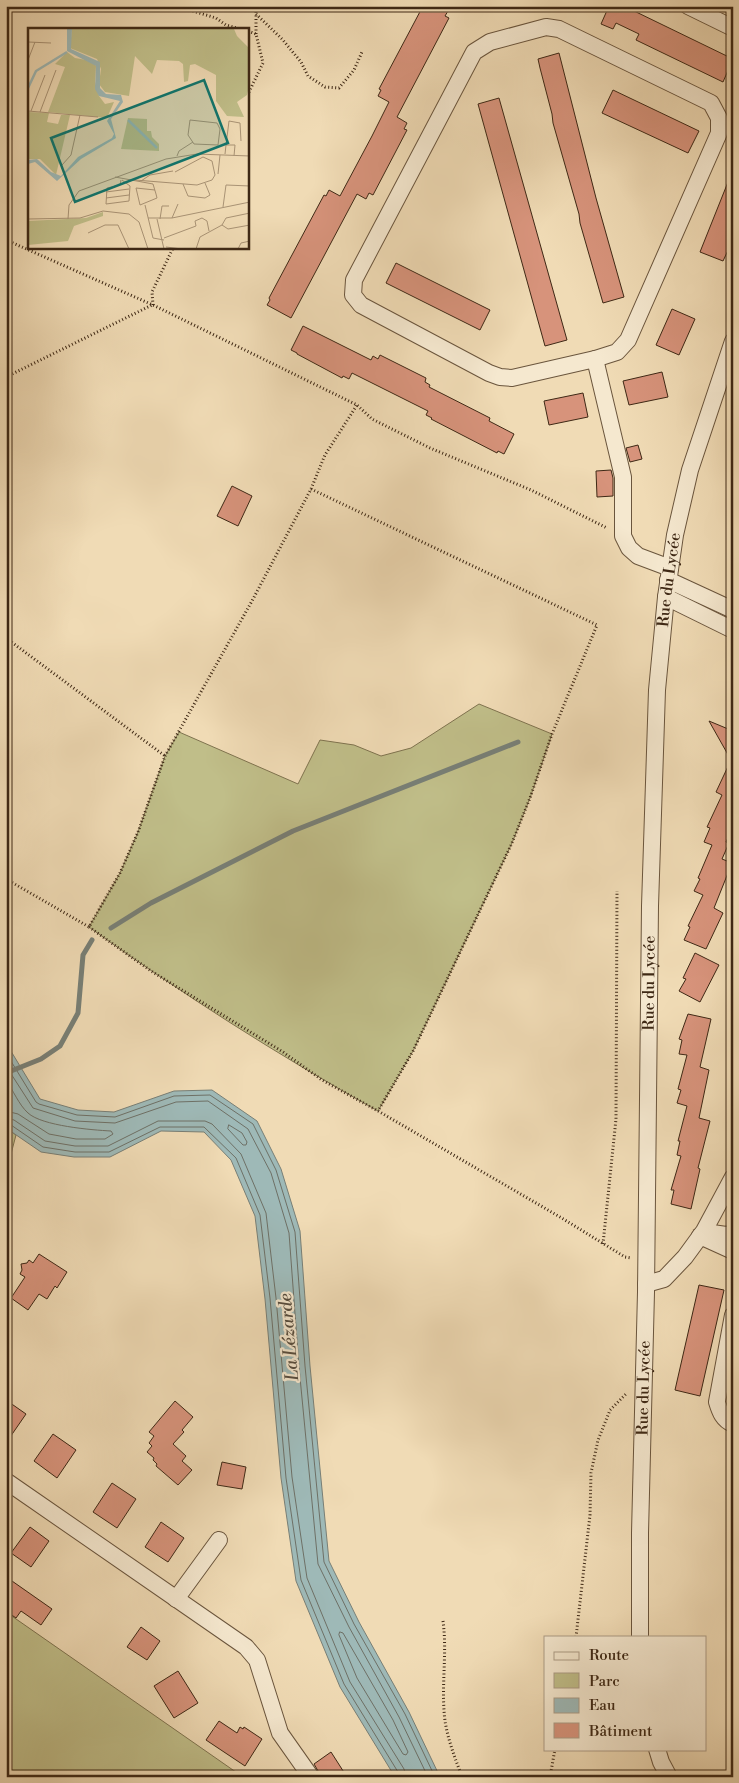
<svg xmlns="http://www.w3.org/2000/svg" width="739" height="1783" viewBox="0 0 739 1783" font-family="'Libre Bodoni',serif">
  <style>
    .green { fill: #c0be89; stroke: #7f734f }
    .water { fill: #9eb9b7; stroke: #787f76 }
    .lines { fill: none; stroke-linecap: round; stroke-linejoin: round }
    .shore { stroke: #6e7066; stroke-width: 1 }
    .stream { stroke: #787f76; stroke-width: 5 }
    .building { fill: #d7937b; stroke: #3e2815 }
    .minor-casing { stroke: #6a553d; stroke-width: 18 }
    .path { stroke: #3e2815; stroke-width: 3; stroke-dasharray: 1 2.5; stroke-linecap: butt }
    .minor { stroke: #f5e8cf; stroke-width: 16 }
    .labels { text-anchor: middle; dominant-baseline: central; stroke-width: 4.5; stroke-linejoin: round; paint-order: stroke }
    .street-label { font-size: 16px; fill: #3e2815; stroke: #f5e8cf }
    .water-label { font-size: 18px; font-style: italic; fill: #564c3e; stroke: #f5e8cf }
    .inset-river { fill: none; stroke: #9eb9b7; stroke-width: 2.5 }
    .inset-road { fill: none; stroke: #a99375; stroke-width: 1 }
    .view { fill: #0f766e; fill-opacity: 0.15; stroke: #0f766e; stroke-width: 2.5 }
    .inset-edge { fill: none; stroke: #3e2815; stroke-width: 2.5 }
  </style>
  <rect width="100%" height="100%" fill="#f0dbb5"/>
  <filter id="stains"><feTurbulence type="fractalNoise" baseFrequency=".004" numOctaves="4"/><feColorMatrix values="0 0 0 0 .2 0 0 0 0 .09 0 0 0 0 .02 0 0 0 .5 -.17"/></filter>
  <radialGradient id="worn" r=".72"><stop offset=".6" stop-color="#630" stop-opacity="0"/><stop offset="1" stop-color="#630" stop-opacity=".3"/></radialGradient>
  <g class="green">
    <path d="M479,704L552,734L530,798L512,843L413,1051L378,1111C278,1055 182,994 89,927L120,873L138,832L165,756L179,732L298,784L320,740L354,745L381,756L411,748Z"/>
    <polygon points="6,1128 16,1135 6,1173"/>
    <polygon points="6,1612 243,1777 6,1777"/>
  </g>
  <polygon class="water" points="6,1043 40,1099 78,1110 114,1112 174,1091 212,1090 257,1121 281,1169 300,1231 310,1366 329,1561 359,1622 409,1712 440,1777 395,1777 340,1687 296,1581 281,1478 265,1299 255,1216 231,1160 204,1132 161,1131 110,1157 74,1157 41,1152 6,1128"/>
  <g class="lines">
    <g class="shore">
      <polyline points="6,1053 36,1102 39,1104 77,1115 115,1117 174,1096 210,1095 253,1124 276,1170 295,1232 305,1366 324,1562 354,1624 405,1714 435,1777"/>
      <polyline points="6,1066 33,1108 75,1121 115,1123 176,1102 208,1101 248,1129 271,1173 289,1233 299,1367 318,1564 349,1627 399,1717 428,1777"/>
      <path d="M6,1080C13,1090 19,1105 28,1113C42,1126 92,1130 111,1131L113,1134L105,1139H76L49,1134L18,1114L6,1111"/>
      <polyline points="6,1118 14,1120 45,1141 75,1146 108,1146 158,1121 205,1121 212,1124 241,1154 266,1213 276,1298 292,1477 307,1578 350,1682 404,1769 406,1777"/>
      <polyline points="6,1125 11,1125 43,1147 75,1152 109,1152 160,1127 204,1127 236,1158 260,1215 270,1298 286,1478 301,1580 344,1684 398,1772 399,1777"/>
      <polygon points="229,1125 242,1133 247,1142 246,1145 243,1145 228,1129"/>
      <polygon points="340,1632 343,1633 393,1720 408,1752 406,1755 403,1754 357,1678 339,1635"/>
    </g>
    <g class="stream">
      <polyline points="111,928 151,903 293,831 518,742"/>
      <polyline points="6,1073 41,1059 60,1046 78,1013 83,955 92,940"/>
    </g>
  </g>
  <g class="building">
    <polygon points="423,6 440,6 448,11 445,16 449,18 397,117 407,123 404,129 407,130 373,195 369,193 366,199 357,194 291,318 267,305 270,300 269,298 324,195 326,196 329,190 340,196 372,136 389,102 378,96 381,90 379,89"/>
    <polygon points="609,6 631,6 630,9 733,59 723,82 636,40 639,34 616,23 613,29 601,24"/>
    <polygon points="559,53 596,198 624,297 603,303 580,223 579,214 553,123 552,114 540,68 538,59"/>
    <polygon points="613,90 699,131 688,153 602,113"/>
    <polygon points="499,98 567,340 545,346 478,104"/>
    <polygon points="732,172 733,240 723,261 700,252"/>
    <polygon points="396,263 490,310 480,330 386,283"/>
    <polygon points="672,309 695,319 679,355 656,345"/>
    <polygon points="303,326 371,360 373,356 378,359 380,355 426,378 425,382 430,385 429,387 490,418 489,421 514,434 504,454 498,451 497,453 431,419 432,418 426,415 428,411 352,373 349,379 343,376 342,378 297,354 297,353 291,350"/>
    <polygon points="662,372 668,397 629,405 623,381"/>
    <polygon points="583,393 588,417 549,425 544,401"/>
    <polygon points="638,445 642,459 630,462 626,448"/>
    <polygon points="611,470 613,478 613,496 597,497 596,471"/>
    <polygon points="232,486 252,496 238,526 217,516"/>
    <polygon points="709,721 733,731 733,827 726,842 729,843 722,859 732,863 714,908 723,913 706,949 684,940 690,927 688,926 703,895 694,891 700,879 698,878 712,845 704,842 710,828 707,827 722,795 716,792 731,760"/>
    <polygon points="695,953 719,965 700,1002 679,991 686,979 683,978"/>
    <polygon points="688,1014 711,1019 700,1067 709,1070 699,1118 710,1121 698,1168 700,1169 691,1209 671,1204 674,1190 671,1190 681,1156 677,1155 680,1141 678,1141 687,1106 677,1103 681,1090 678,1089 687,1055 679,1054 682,1040 679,1039"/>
    <polygon points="39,1254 67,1272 57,1288 55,1286 47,1299 39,1294 28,1310 11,1298 25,1277 20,1274 22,1270 21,1264 27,1263 29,1260 33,1263"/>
    <polygon points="699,1285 724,1290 700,1396 675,1390"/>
    <polygon points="6,1400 26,1414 6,1443"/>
    <polygon points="175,1401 193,1417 182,1430 184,1432 173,1444 186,1456 182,1461 192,1470 178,1485 156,1466 157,1464 153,1460 154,1458 147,1452 152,1446 149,1443 154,1436 149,1432"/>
    <polygon points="53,1434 76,1450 57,1478 34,1461"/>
    <polygon points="222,1462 246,1467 242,1489 217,1485"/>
    <polygon points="112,1483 136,1499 117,1528 93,1512"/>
    <polygon points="161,1522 184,1538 168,1562 145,1547"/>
    <polygon points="30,1527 49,1541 31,1567 11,1553"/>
    <polygon points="12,1581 52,1609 41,1625 21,1611 16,1618 6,1611 6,1590"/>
    <polygon points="141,1627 160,1641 147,1660 127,1647"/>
    <polygon points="178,1671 198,1703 174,1718 154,1686"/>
    <polygon points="219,1721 237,1733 240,1727 243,1729 244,1727 262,1739 245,1766 206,1740"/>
    <polygon points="331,1752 347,1777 321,1776 314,1764"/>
  </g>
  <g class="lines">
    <defs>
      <g id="minor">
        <polyline points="688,6 733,28"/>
        <polygon points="546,27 559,29 711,103 719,118 719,133 628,340 617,352 595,359 512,378 500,377 489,373 361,305 353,295 354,280 474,52 490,42"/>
        <polyline points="595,359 623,477 623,536 629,548 638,556 670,568"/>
        <polyline points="668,580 733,610"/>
        <polyline points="666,597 733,630"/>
        <polyline points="705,1232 726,1235 733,1234"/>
        <polyline points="700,1236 733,1251"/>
        <polyline points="646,1284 664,1279 685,1257 704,1231 733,1177"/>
        <path d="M733,1315L717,1402C720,1412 723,1420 733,1424"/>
        <polyline points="6,1481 246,1647 257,1660 280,1733 311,1777"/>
        <polyline points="176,1599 219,1540"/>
        <path id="s1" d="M640,1637V1533L646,1292L650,906L657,690L666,597L675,535L690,470L733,341"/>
        <polyline points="657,1749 661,1762 669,1777"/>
      </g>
    </defs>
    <use href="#minor" class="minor-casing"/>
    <g class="path">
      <polyline points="176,6 216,18 226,25 240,29"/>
      <polyline points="6,14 10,6"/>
      <polyline points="256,14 282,39 301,62 308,76 325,87 339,88 354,70 362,52"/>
      <polyline points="248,31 256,34 263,63 248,94"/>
      <polyline points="256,34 256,6"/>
      <polyline points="6,240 153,305 357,405 372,419 430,448 531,490 607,528"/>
      <polyline points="153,305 152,292 173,248"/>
      <polyline points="6,377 152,305"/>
      <polyline points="311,489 597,625 552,734 530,798 512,843 413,1051 378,1111"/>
      <polyline points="6,638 165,756"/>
      <polyline points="6,879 89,927 120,873 138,832 165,756 252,601 311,489 325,455 357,405"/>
      <polyline points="89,927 151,971 283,1052 322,1080 378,1111 560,1217 625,1257 631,1258"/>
      <polyline points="603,1244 616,1119 617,891"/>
      <path d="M443,1621C447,1651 442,1680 444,1710C445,1733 454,1755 462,1777"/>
      <polyline points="576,1637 590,1515 591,1473 598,1440 610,1410 627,1393"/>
      <polyline points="550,1777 555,1749"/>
    </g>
    <use href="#minor" class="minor"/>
  </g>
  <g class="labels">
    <g class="street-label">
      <text stroke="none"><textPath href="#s1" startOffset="1058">Rue du Lycée</textPath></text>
      <text stroke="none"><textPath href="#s1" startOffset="654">Rue du Lycée</textPath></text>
      <text stroke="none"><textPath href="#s1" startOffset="249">Rue du Lycée</textPath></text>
    </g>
    <g class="water-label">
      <text transform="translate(289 1337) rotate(-95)">La Lézarde</text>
    </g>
  </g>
  <g transform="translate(28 28)">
    <rect width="221" height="221" fill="#f0dbb5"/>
    <path d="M44,1H206L209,8L221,20V59L219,67L209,74L216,89L199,88L188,73V47L167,36L162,37L160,53L156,54L155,36L151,33L129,32L124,46L107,28L101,68L77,64L71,56L73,41L69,31L42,20ZM39,24L47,30L64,33L68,38L67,54L71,68L77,76L86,74L79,90L20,84L37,39L27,36ZM0,84L21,85L19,94L30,96L33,87H42L28,147L12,131H0ZM100,90L119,91V103H123L124,109L131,116V123L93,121ZM75,184V188L46,198L40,213L0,217V193L58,190Z" fill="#c0be89"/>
    <path d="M39,1H44L43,21L72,34V60L78,66L93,67L95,74L83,91L88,110L53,131L29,153L7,134L0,136V132L9,131L23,144L33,148L50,129L84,110L86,106L79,93L92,73L71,68L67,61L68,38L39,23Z" fill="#9eb9b7"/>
    <path class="inset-river" d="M0,60L8,43L39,24M100,92L129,120"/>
    <path class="inset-road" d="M0,14L23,15M0,32L7,14M0,83L70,89M3,83L17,47M12,84L28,42M162,92L189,95L192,101L190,117L166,116L160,107ZM198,117L201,93L212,95L213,113M197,126L198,117H207L206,128M149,128L151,123L165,114M34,137L43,127L52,87M190,146L192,127M87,149L125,156L128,166L129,170L112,177L108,160L127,162M93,152L92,157L79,160L78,176L101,173L102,158L94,152M107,152L169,157L184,152L187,147L184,133L175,129L147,144M113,153L122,147L145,143M155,156L160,168L177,170L182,167L177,155M78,164L101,161M78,170L101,167M117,177L125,210L136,212M195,179L198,157L222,158M120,190H144L222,174M144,190L150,176M0,191L52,190L75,183L101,186L111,194L120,221M40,191L41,177L51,163L138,131L169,126L222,128M129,191L136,221M132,191L134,178H141M194,197L200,201L222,197M60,205L77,197H90L101,221M136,210L168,198L167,193L174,190L179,193L181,203M138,219L154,221M168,221L172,209L194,197L198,190L222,185M210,221L213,215L222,213"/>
    <path class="view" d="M176,52L200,115L47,174L23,110Z"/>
    <rect width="221" height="221" class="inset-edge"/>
  </g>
  <rect width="739" height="1783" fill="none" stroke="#f0dbb5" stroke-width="25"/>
  <rect x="8" y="8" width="724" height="1768" fill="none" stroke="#3e2815" stroke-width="2.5"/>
  <rect x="12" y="12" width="714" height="1758" fill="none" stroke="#3e2815"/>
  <rect x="544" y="1636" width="162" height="115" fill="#f5e8cf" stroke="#ac9b85"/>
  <rect x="554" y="1652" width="25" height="8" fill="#f5e8cf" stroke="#ac9b85"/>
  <text x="589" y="1660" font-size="15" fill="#3e2815">Route</text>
  <rect x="554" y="1673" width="25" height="15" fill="#c0be89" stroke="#ac9b85"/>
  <text x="589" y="1686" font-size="15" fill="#3e2815">Parc</text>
  <rect x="554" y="1698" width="25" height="15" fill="#9eb9b7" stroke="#ac9b85"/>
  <text x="589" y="1710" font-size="15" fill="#3e2815">Eau</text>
  <rect x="554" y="1723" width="25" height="15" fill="#d7937b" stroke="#ac9b85"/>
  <text x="589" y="1736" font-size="15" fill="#3e2815">Bâtiment</text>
  <rect width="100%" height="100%" filter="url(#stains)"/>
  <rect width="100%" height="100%" fill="url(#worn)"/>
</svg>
